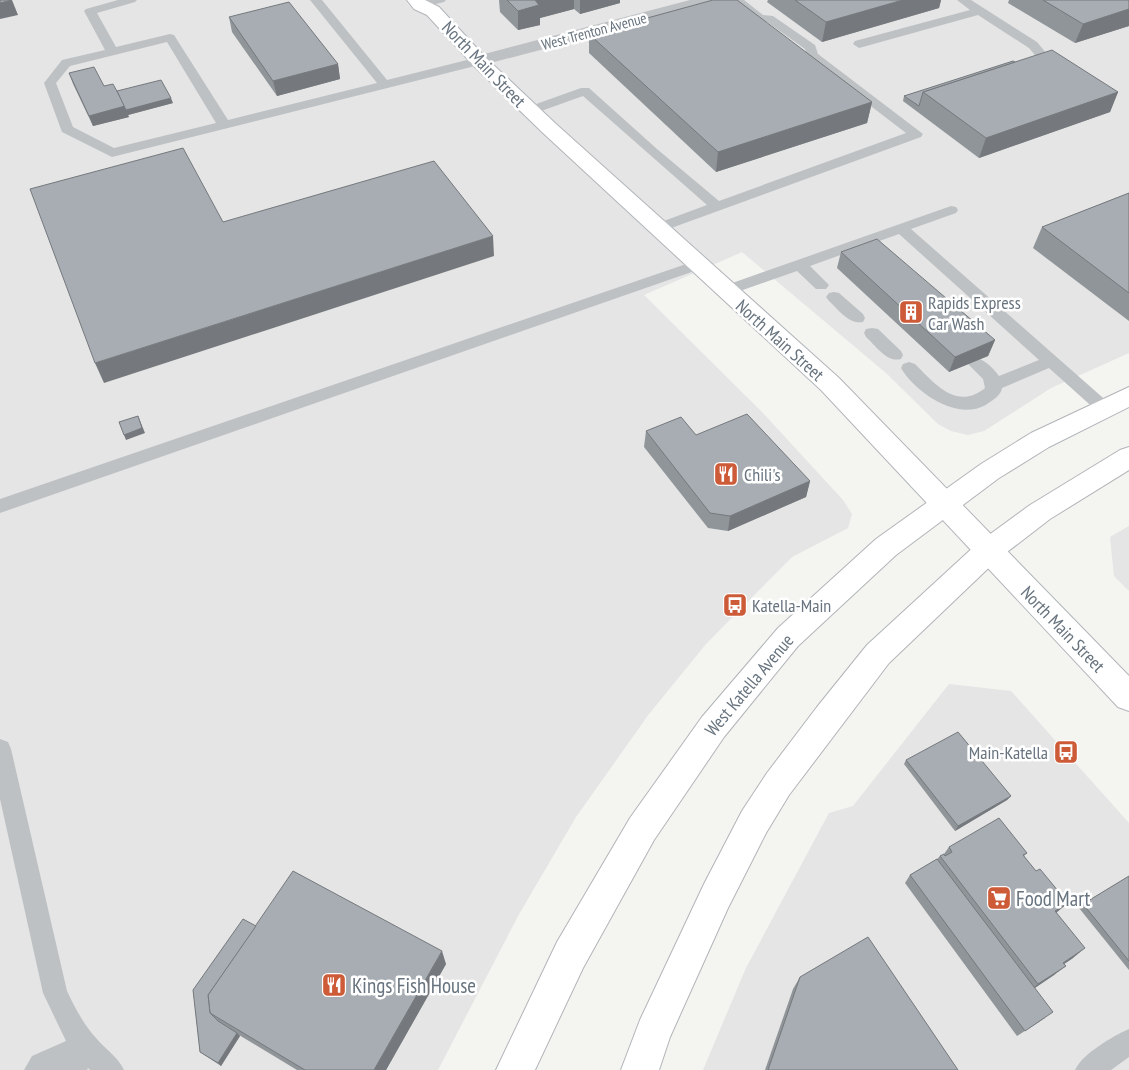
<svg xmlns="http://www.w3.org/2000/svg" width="1129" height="1070" viewBox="0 0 1129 1070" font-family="'PT Sans Narrow',sans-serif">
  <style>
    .built { fill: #e4e5e4 }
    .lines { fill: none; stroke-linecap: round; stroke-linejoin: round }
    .secondary-casing { stroke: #b2b6ba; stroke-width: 2 }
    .primary-casing { stroke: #b1b5b8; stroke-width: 2 }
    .lane { fill: #bec1c4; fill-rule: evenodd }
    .street { fill: #bec1c4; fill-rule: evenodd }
    .secondary { fill: #fff; fill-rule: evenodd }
    .primary { fill: #fff; fill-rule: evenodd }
    .wall { fill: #909599 }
    .shaded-wall { fill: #75797d }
    .building { fill: #a7adb2; stroke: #75797d }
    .labels { text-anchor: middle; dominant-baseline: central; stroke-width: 5; stroke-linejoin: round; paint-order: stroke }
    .far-street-label { font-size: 15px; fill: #67737e; stroke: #fff }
    .street-label { font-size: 18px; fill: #67737e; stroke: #fff }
    .poi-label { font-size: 18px; fill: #67737e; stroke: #fff; text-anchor: start }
    .near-poi-label { font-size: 21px; fill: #67737e; stroke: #fff; text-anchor: start }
  </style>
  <rect width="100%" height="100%" fill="#f4f4f1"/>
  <g class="built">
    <polygon points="0,0 1129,0 1129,353 1051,388 984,431 968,435 951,431 938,424 886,373 742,252 644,295 761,411 843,500 852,514 848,528 792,557 706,644 649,714 576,817 518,916 438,1070 0,1070"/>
    <polygon points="1129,526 1129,591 1114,576 1110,537"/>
    <polygon points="949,684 1011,691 1129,823 1129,1070 703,1070 746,968 829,813 853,806"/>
  </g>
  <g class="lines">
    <defs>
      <polygon id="secondary" points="407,0 425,0 439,7 485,57 556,124 839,378 1129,676 1129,711 1118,707 821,390 542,132 473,65 427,15 414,9"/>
      <g id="primary">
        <polygon points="1129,387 1129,407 1049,447 999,478 896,555 798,646 724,737 654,840 583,968 535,1070 496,1070 557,942 630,818 702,717 778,628 876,539 981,464 1031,433"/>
        <polygon points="1129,447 1129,470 1050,519 998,559 889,663 789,795 766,833 728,908 670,1037 659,1070 621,1070 640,1020 704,884 742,811 767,773 817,707 867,645 978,543 1030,505 1120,450"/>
      </g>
    </defs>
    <use href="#secondary" class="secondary-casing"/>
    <use href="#primary" class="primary-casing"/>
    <g class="lane">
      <path d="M118,0H137L135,2L97,13L116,47L170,34L174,35L228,120L377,83L310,0H322L387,80L479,57L485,61L483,64L112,157L62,132L44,83L62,60L105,50L84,11L86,9ZM167,42L216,123L114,148L73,127L56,83L70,66Z"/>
      <polygon points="426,0 446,0 444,2 420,8 414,5 416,3"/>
      <polygon points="731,0 744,0 763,15 773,16 815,45 818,54 923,134 921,137 663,231 653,231 651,228 653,225 707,205 583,96 530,115 525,114 524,111 525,108 581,88 589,88 657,149 719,201 906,133 808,58 805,49 767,22 757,21"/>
      <polygon points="957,0 971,0 1037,42 1056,65 1050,69 1046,68 1029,48 978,15 859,48 853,44 855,41 970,10"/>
      <path d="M951,206L956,207L958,210L956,213L911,229L1110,404L1113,408L1110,412L1104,414L1098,412L1049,368L1002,388C1001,394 996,398 990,402C962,424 916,394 901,368L903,364L909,362L915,364C935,384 957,411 985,388L983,379L966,362L968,358C980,355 992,366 999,376L1039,360L899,234L810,266L829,285L826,289H816L797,271L726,296L721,295L718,291L721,287Z"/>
      <polygon points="698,260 703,262 706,265 703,268 0,513 0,499"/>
      <path d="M834,292L839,293L863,314L865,318L863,322C849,325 838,309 829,301L826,297L829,293Z"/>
      <path d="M872,328L878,329L901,351L903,355L901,359C887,363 876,346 866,337L864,333L866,329Z"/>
      <path d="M0,739L8,742L11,749L67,991C75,1008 84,1025 96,1038C105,1049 118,1057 124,1070H90L88,1068L87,1070H24L32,1056L66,1041L43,993L0,799Z"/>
      <path d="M1129,1029V1057L1111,1070H1075C1082,1054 1113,1036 1129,1029Z"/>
    </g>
    <polygon class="street" points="690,0 717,0 715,4 479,66 473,65 470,61 473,57"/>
    <use href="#secondary" class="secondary"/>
    <use href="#primary" class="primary"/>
  </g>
  <g class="wall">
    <polygon points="499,0 620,0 620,3 580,14 574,9 540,18 540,25 518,30 500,12"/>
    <polygon points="768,0 941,0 939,8 822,42 767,2"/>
    <polygon points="1009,0 1129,0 1129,26 1075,43 1008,3"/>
    <polygon points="229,17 338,64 340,79 277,96 232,32"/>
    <polygon points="589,34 872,102 867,123 716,172 589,53"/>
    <polygon points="1015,62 1118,92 1110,112 979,158 903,101 904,96"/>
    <polygon points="69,73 117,91 173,103 128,115 129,117 93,126 73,84"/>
    <polygon points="1129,193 1129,321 1033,248 1042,227"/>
    <polygon points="841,252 995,340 988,356 949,372 837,268"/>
    <polygon points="646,431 696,435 810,481 806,497 728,531 708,528 644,447"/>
    <polygon points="906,760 1011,796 1007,800 955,831 904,764"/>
    <polygon points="949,847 1027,853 1024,856 1057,913 1073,958 1064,964 1054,975 1035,988 1045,1018 1017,1036 905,883 910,875 937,859 940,856 944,854"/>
    <polygon points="1129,876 1129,970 1079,908 1083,904"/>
    <polygon points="256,926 446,964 386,1070 297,1070 239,1035 240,1036 221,1066 200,1052 193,990"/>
    <polygon points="800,977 958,1070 765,1070 793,989"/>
  </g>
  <g class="shaded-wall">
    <polygon points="12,0 18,15 0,19 0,3"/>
    <polygon points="534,0 574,0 574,9 540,18 540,25 518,30 518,11"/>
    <polygon points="580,0 620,0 620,3 580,14"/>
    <polygon points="903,0 941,0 939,8 822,42 826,22"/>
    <polygon points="1129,9 1129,26 1075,43 1083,24"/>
    <polygon points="338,64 340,79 277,96 273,81"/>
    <polygon points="1118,92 1110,112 979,158 986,138"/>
    <polygon points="171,98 173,103 128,115 129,117 93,126 89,116 125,106"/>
    <polygon points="872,102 867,123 716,172 718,152"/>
    <polygon points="493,236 494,256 104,383 95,363"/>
    <polygon points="995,340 988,356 949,372 955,357"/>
    <polygon points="138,416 145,433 126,440 124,435"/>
    <polygon points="810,481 806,497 728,531 730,516"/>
    <polygon points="1011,796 1007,800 955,831 958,826"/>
    <polygon points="1068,903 1056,913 1055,911"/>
    <polygon points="1085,948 1073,958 1052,972 1063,963"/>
    <polygon points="442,951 446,964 386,1070 374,1070"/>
    <polygon points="1066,966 1054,975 1027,993 1038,984"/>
    <polygon points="237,1033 240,1036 221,1066 218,1063"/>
  </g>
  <g class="building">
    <polygon points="0,0 12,0 0,3"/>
    <polygon points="507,0 535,0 539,5 518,11"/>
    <polygon points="713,0 737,0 872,102 718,152 589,34"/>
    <polygon points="795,0 903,0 826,22"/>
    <polygon points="1043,0 1129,0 1129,9 1083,24"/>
    <polygon points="289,2 338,64 273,81 229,17"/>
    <polygon points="1052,50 1118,92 986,138 923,92"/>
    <polygon points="1013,61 1015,62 923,92 919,106 904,96"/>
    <polygon points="94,67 104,86 113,84 125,106 89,116 69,73"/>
    <polygon points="161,80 171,98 126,110 117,91"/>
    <polygon points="183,148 223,222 434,161 493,236 95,363 30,189"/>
    <polygon points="1129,193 1129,293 1042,227"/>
    <polygon points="877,239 995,340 955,357 841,252"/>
    <polygon points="747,414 810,481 730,516 710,513 646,431 681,417 696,435"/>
    <polygon points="138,416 142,428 124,435 119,422"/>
    <polygon points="958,732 1011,796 958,826 906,760"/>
    <polygon points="999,818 1027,853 1023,855 1036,871 1040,869 1068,903 1055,911 1085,948 1063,963 1066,966 1038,984 940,856 944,854 945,856 952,852 949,847"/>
    <polygon points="937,859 1053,1012 1025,1031 910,875"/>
    <polygon points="293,871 442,951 374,1070 305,1070 210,1013 208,995"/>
    <polygon points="1129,876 1129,961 1083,904"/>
    <polygon points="243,919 256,926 208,995 210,1013 218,1021 237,1033 218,1063 200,1052 193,990"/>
    <polygon points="868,937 958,1070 768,1070 800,977"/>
  </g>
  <defs>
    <symbol id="building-square" viewBox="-11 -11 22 22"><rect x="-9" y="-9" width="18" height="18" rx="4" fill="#cd5b38" stroke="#fff"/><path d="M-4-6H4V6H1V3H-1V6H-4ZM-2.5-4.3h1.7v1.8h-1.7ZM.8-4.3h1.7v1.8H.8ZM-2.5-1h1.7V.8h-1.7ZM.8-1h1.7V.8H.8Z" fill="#fff"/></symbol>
    <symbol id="restaurant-square" viewBox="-11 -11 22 22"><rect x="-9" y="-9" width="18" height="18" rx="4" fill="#cd5b38" stroke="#fff"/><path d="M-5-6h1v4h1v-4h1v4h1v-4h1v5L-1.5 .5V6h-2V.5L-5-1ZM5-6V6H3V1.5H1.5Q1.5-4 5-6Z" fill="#fff"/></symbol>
    <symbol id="bus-square" viewBox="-11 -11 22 22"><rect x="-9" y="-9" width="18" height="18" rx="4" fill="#cd5b38" stroke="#fff"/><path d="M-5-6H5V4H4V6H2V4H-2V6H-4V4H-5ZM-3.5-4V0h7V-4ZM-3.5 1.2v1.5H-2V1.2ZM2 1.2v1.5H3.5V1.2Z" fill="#fff"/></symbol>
    <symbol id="supermarket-square" viewBox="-11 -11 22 22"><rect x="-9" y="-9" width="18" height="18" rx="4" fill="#cd5b38" stroke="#fff"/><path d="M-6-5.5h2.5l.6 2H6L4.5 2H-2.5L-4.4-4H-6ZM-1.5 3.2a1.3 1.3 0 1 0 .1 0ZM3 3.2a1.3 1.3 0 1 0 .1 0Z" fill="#fff"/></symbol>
  </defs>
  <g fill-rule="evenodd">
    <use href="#building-square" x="897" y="298" width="28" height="28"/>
    <use href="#restaurant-square" x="712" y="460" width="28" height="28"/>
    <use href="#bus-square" x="721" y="591" width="28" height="28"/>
    <use href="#bus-square" x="1052" y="738" width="28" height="28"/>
    <use href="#supermarket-square" x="985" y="884" width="28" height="28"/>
    <use href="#restaurant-square" x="320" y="971" width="28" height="28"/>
  </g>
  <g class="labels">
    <g class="far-street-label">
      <text transform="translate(594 31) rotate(-15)">West Trenton Avenue</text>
    </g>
    <g class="street-label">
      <text transform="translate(484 64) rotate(46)">North Main Street</text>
      <text transform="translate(780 340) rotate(42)">North Main Street</text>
      <text transform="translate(1063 629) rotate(46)">North Main Street</text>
      <text transform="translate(749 685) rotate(-50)">West Katella Avenue</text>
    </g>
    <g class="poi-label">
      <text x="928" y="302">Rapids Express<tspan x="928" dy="21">Car Wash</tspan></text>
      <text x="744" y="474">Chili's</text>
      <text x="752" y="605">Katella-Main</text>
      <text x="1048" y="752" text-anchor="end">Main-Katella</text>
    </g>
    <g class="near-poi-label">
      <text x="1016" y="898">Food Mart</text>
      <text x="352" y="985">Kings Fish House</text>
    </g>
  </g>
</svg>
